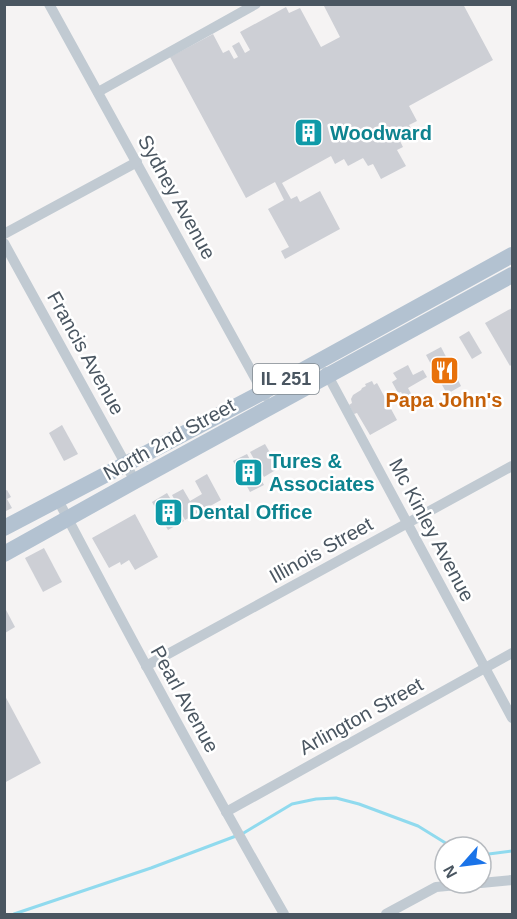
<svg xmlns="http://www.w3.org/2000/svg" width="517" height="919" viewBox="0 0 517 919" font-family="Helvetica,sans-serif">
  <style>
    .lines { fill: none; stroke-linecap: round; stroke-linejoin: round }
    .stream { stroke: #90daee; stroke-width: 3 }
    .building { fill: #cdcfd5 }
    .minor { stroke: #c1cad2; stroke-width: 10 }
    .primary { stroke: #b3c2d1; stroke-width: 16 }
    .labels { text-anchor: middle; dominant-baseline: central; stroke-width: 5; stroke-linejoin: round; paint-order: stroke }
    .shield { fill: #fff; stroke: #808990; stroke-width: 1.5 }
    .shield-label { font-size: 18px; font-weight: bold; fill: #4a5661 }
    .culture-label { font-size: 20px; font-weight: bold; fill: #0d838f; stroke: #fff; text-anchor: start }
    .street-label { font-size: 20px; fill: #4a5661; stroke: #fff }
    .food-label { font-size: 20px; font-weight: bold; fill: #c56008; stroke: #fff }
  </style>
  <rect width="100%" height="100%" fill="#f5f3f3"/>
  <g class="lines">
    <g class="stream">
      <polyline points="242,834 292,804 316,799 336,798 359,804 418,826 452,847"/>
      <polyline points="481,855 512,851"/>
      <polyline points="14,914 151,868 236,836"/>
    </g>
  </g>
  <g class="building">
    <polygon points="326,4 463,4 493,60 409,106 417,121 409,125 412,130 401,136 403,140 400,141 403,147 397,150 406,166 381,179 373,164 368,166 363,158 348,166 344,159 335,164 331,156 282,183 291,199 297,196 300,202 320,191 340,229 285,259 281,251 289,247 268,209 284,200 275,182 246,198 170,57 213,34 223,53 229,50 234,59 238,57 232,46 239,42 245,53 250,50 240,32 286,7 289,13 300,8 321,47 340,37 324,6"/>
    <polygon points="512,308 512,364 510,366 485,323"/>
    <polygon points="469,331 482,353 472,359 459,337"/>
    <polygon points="441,347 461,386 447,394 426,355"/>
    <polygon points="408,365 413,375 423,370 427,377 408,388 413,397 406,401 401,392 398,393 392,382 397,379 393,373"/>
    <polygon points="372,381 374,385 377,383 397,420 370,435 357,413 354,414 349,405 352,403 351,399 353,395 361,390 362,388 366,386 365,384"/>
    <polygon points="62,425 78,454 64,461 49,433"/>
    <polygon points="265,444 279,468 264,477 250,452"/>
    <polygon points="247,454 264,485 250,492 233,461"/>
    <polygon points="207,474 221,500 185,520 172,495 183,489 190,501 202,494 195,481"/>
    <polygon points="7,490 11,497 7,499 12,508 4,512 4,491"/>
    <polygon points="167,493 184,521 168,530 152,502"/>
    <polygon points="135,514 158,557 135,570 129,560 121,565 120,562 109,568 92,538"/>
    <polygon points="44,548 62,582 43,592 25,558"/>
    <polygon points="5,608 15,627 5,633"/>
    <polygon points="4,694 41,763 4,783"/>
  </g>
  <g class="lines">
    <g class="minor">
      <polyline points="49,4 265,396"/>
      <polyline points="98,92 256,4"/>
      <polyline points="4,234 137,162"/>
      <polyline points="4,243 135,481"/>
      <polyline points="326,372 512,718"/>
      <path d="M58,500C131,639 206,778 284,914"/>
      <polyline points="146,666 512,466"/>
      <polyline points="226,812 512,653"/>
      <polyline points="481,883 512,880"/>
      <polyline points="386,914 436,887 479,883"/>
    </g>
    <g class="primary">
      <polyline points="4,528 263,392 512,255"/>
      <polyline points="4,554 135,481 512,275"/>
    </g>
  </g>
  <defs>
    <symbol id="building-square" viewBox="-11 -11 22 22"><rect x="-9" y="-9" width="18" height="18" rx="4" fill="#0f9aa8" stroke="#fff"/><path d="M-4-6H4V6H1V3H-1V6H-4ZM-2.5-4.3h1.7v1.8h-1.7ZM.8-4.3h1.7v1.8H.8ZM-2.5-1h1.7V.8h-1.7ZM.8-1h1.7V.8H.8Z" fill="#fff"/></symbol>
    <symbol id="restaurant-square" viewBox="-11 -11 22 22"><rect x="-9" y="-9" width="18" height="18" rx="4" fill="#e8710a" stroke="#fff"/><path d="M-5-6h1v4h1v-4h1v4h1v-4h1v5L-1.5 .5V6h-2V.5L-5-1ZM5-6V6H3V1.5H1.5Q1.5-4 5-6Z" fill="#fff"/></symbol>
  </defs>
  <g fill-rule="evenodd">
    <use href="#building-square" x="292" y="116" width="33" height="33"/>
    <use href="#restaurant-square" x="428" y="354" width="33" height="33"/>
    <use href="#building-square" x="232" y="456" width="33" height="33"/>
    <use href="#building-square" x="152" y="496" width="33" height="33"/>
  </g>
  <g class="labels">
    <rect class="shield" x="253" y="364" width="66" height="30" rx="4.5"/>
    <g class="shield-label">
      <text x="286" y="379">IL 251</text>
    </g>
    <g class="culture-label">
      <text x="330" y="133">Woodward</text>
      <text x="269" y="461">Tures &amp;<tspan x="269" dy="23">Associates</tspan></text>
      <text x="189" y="512">Dental Office</text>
    </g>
    <g class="street-label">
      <text transform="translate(177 197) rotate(61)">Sydney Avenue</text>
      <text transform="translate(86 353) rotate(61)">Francis Avenue</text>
      <text transform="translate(169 439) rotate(-29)">North 2nd Street</text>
      <text transform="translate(432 530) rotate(62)">Mc Kinley Avenue</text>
      <text transform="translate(321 550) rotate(-29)">Illinois Street</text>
      <text transform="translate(185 699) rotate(61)">Pearl Avenue</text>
      <text transform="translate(361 716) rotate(-29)">Arlington Street</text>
    </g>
    <g class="food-label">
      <text x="444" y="400">Papa John's</text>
    </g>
  </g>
  <rect width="517" height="919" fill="none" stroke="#4a5661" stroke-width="12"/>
  <g transform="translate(463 865) rotate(242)"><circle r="28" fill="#ffffff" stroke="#b7bbc0" stroke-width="1.5"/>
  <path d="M0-4.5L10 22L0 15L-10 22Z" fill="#1a73e8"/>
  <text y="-9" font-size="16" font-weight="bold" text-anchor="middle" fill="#4a5661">N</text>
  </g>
</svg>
